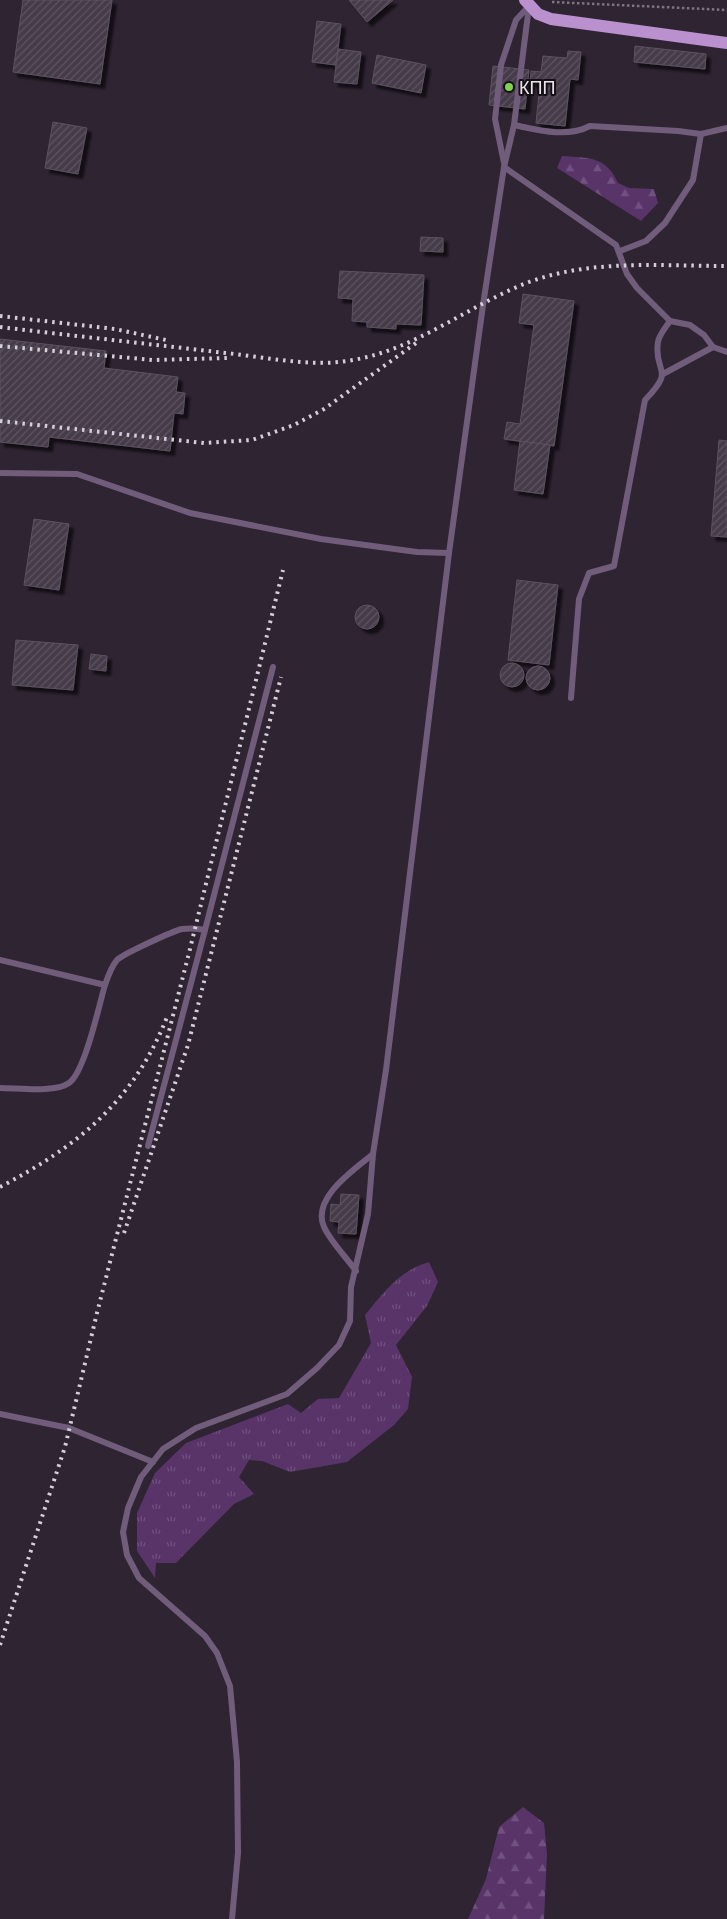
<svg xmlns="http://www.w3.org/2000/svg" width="727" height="1919" viewBox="0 0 727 1919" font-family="'Work Sans',sans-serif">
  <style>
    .grass { fill: url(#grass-tufts) }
    .forest { fill: url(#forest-firs) }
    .building { fill: url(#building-hatch); stroke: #5c5261; filter: url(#shadow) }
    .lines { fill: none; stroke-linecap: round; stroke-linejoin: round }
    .path { stroke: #7d7580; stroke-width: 2.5; stroke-dasharray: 2.5 2.5; stroke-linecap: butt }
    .lane { stroke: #715d7b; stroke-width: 6 }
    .primary { stroke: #bb90ce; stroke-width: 12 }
    .rail { stroke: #d5cfd8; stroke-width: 4; stroke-dasharray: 2.5 5; stroke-linecap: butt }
    .poi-dot { fill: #81d050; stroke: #130f15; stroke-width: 2 }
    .labels { text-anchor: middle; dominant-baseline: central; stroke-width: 4; stroke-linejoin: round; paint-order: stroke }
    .poi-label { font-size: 18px; fill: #eae4ed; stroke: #130f15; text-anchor: start }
  </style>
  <defs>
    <pattern id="grass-tufts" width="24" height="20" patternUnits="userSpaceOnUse" patternTransform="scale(1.25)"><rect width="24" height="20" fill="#593469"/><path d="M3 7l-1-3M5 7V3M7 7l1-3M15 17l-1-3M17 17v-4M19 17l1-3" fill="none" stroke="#71517f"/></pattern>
    <pattern id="forest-firs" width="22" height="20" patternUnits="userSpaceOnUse" patternTransform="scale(1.25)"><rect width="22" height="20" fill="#593469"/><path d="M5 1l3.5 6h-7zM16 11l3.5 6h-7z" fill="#71517f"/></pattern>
    <pattern id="building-hatch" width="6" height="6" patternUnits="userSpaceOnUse" patternTransform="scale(1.25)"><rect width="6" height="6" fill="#443a48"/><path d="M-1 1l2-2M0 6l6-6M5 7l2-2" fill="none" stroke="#5f5663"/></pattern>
    <filter id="shadow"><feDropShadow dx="4.5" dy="4.5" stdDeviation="1" flood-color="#0009"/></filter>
  </defs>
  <rect width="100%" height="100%" fill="#2e2432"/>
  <path class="grass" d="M429,1262L438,1282L427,1306L396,1345L412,1377L408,1409L394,1425L347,1462L290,1472L262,1461L249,1460L239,1477L254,1494L234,1504L176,1563H156L155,1578L137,1551V1513L155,1473L186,1443L288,1404L301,1413L318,1399L339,1398L371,1343L365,1315C384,1292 400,1270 429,1262Z"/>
  <g class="forest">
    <path d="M562,156C589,158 606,156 618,183L629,188L654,189L658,203L641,221L557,168Z"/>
    <polygon points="523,1807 544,1823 547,1854 544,1919 468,1919 486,1879 499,1827"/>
  </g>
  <g class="building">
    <polygon points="23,0 112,0 100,84 13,72"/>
    <polygon points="349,0 393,0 367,22"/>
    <polygon points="317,21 341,24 336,65 312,62"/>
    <polygon points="635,46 706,54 705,69 634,62"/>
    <polygon points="338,49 361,52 357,84 334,82"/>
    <polygon points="568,51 581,52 578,80 570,79 565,126 536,123 540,84 530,82 531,71 541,72 543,56 567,58"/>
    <polygon points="377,55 426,65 421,93 372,83"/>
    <polygon points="493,66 529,70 525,109 489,105"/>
    <polygon points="53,122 87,128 78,174 45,168"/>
    <polygon points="421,237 443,238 443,252 420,251"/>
    <polygon points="340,271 424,275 421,325 396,324 396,329 367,327 367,322 352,321 353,299 338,298"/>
    <polygon points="523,294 574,301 554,446 504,439 507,422 520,424 534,325 519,323"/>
    <polygon points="0,339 106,351 104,368 178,377 176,392 185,393 183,414 174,413 170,451 49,437 48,447 0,442"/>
    <polygon points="719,440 727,441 727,537 711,536"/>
    <polygon points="520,441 550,445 543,494 514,490"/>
    <polygon points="34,519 69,524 59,590 24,585"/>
    <polygon points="517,580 558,585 549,665 508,660"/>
    <circle cx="367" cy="617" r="12"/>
    <polygon points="16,640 78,645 73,690 12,685"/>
    <polygon points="91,654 107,656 106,671 89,669"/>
    <circle cx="512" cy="675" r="12"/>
    <circle cx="538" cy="678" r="12"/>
    <polygon points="341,1194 359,1195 356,1234 338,1233 339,1222 330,1221 331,1204 340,1205"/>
  </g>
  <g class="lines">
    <polyline class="path" points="552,2 727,10"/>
    <g class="lane">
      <path d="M514,125C538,130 567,138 590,126L678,131L701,134L727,128"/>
      <polyline points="504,163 495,119 501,65 516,20 528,7"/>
      <polyline points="504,167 616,245 627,274 637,288 670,321 690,325 704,335 713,347 727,352"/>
      <polyline points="620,251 646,241 665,223 693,180 701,134"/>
      <polyline points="663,374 713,347"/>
      <polyline points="0,473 77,474 190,513 321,539 417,552 449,553"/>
      <path d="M571,698L579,599L589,573L614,566L645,400C677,367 653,374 658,342C659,335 666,327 670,321"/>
      <polyline points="205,930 273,667"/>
      <path d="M0,960L105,985C99,1005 85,1072 69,1083C55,1093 18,1088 0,1088"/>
      <path d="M105,985C108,976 111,967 117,960C123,954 173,931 182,929C190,928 197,928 205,930L148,1146"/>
      <path d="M356,1271C346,1257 331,1242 324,1227C311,1198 355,1169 373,1154"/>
      <polyline points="0,1414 69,1428 153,1462"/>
      <polyline points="232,1919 238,1853 237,1762 230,1686 217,1653 205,1636 139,1578 127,1555 123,1532 128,1508 141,1477 163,1449 196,1428 287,1394 317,1368 339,1345 350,1321 351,1287 368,1214 373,1154 386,1070 449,553 483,305 504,167 514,125 529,6"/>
    </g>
    <polyline class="primary" points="525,0 538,14 551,19 727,43"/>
    <g class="rail">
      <polyline points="0,316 115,329 166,340"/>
      <path d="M0,327C75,336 150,344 225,353C267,357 312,368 353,360C417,349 469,305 529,282C592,259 661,266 727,266"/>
      <polyline points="0,346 153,360 227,358"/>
      <polyline points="0,421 204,443 252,440 294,425 324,409 416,343"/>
      <path d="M0,1187C78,1146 134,1101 167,1017"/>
      <polyline points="124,1233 188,1045 281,677"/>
      <polyline points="0,1645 65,1447 97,1313 190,949 283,570"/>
    </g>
  </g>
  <circle class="poi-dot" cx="509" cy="87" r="5"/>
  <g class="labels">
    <g class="poi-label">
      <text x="519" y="87">КПП</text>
    </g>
  </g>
</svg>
